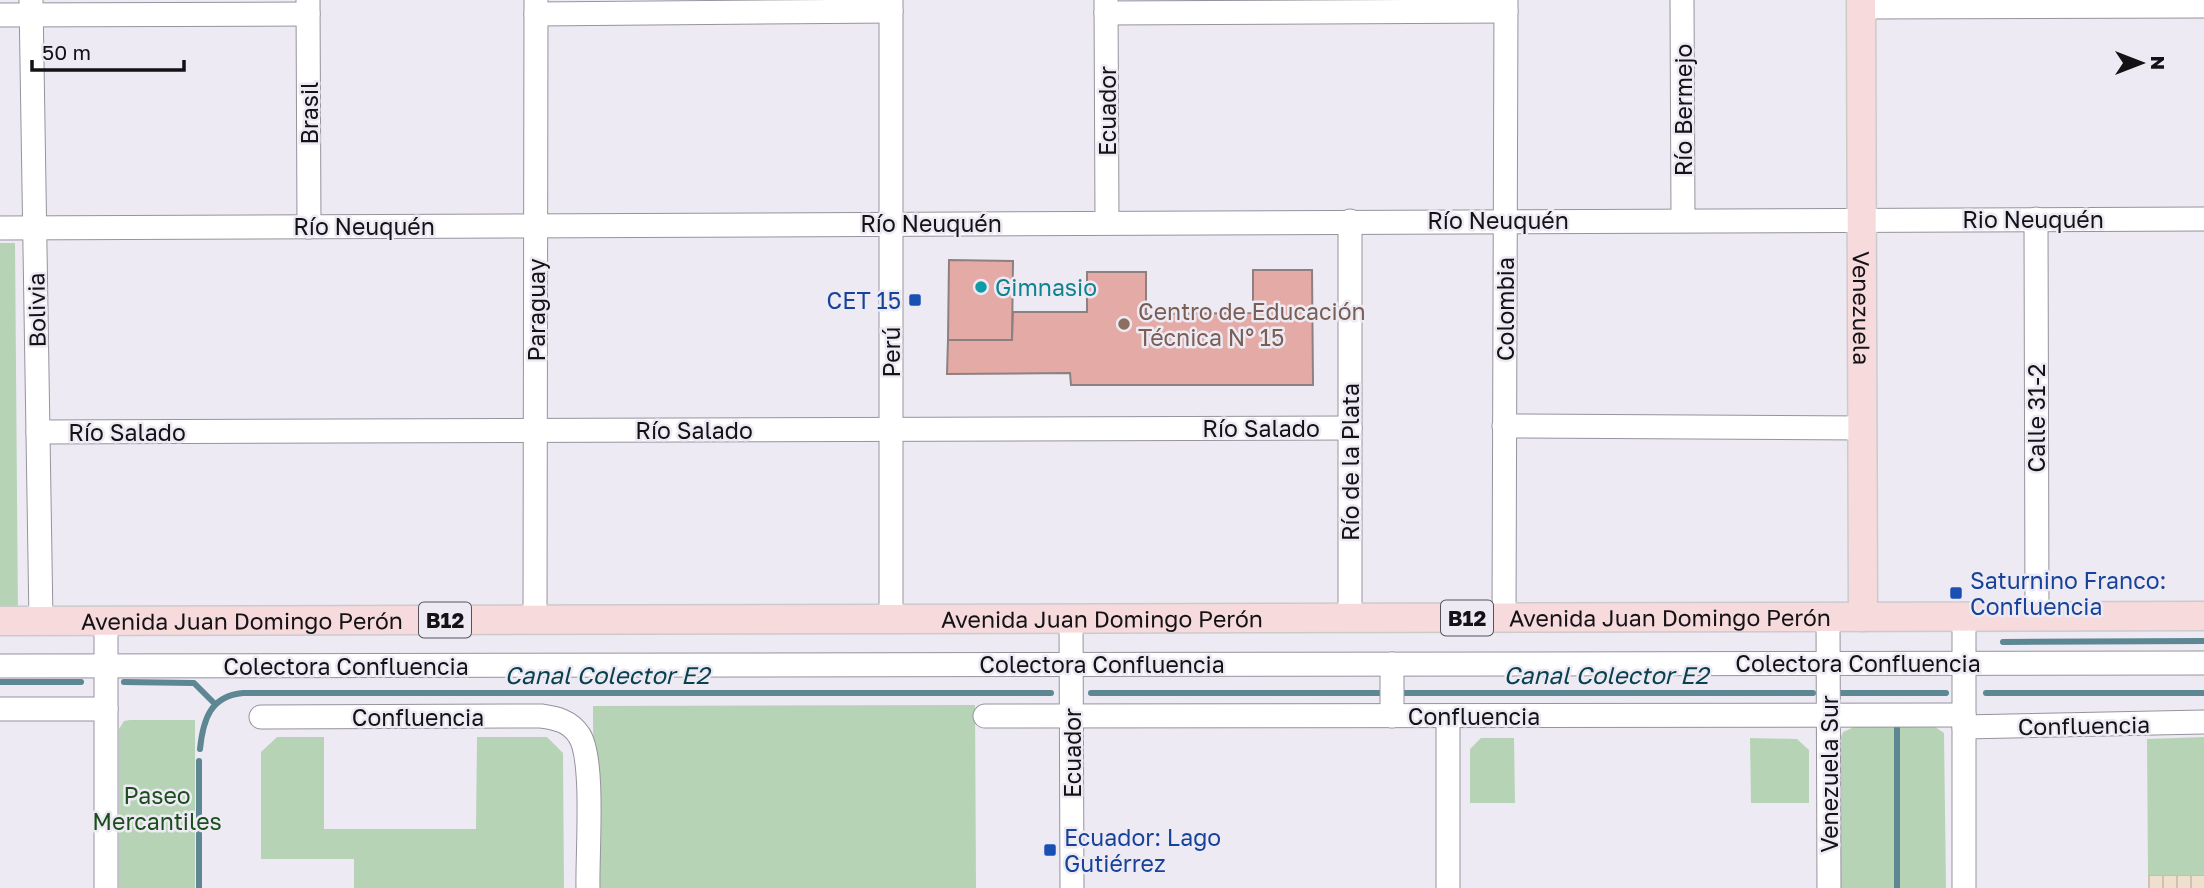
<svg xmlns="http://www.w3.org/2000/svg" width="2204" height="888" viewBox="0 0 2204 888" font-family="'Golos Text',sans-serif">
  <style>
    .industrial { fill: url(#industrial-grid) }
    .green { fill: #b6d4b5 }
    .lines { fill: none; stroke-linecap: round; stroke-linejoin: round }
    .stream { stroke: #5c8793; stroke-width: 6 }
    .building { fill: #e4aba6; stroke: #8c8180; stroke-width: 2 }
    .minor-casing { stroke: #96939d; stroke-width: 25 }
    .major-casing { stroke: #cbcbcc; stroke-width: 31 }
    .minor { stroke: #fff; stroke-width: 23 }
    .major { stroke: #f7dadc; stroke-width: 28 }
    .culture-dot { fill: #0f9aa8; stroke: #edeaf4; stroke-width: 2.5 }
    .transit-dot { fill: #1a4fb4; stroke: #edeaf4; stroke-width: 2.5 }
    .education-dot { fill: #8d6e63; stroke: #edeaf4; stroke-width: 2.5 }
    .labels { text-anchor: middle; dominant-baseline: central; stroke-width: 5; stroke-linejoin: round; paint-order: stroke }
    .shield { fill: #edeaf4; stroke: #545358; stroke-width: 2 }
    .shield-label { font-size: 21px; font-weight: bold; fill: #131215 }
    .street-label { font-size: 23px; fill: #131215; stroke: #edeaf4 }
    .culture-label { font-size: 23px; fill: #0d838f; stroke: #edeaf4; text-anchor: start }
    .transit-label { font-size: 23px; fill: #164399; stroke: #edeaf4; text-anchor: start }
    .education-label { font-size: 23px; fill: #785e54; stroke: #edeaf4; text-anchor: start }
    .park-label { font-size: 23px; fill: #1a4e1c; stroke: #edeaf4 }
    .water-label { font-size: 24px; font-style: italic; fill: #09424e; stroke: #edeaf4 }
  </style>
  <defs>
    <pattern id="industrial-grid" width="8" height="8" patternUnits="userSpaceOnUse" patternTransform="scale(1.75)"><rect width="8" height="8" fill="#efdfcd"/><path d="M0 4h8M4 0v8" fill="none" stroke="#ccbeaf"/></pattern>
  </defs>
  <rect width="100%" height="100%" fill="#edeaf4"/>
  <rect class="industrial" x="2148" y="875" width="56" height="13"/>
  <g class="green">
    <polygon points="0,243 15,243 18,617 0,617"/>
    <polygon points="975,705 976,888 594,888 593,706"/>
    <polygon points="130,720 195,720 195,888 119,888 119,729 124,721"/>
    <polygon points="1854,727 1934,726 1944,733 1946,888 1841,888 1840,739 1843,732"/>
    <polygon points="277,737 324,737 324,829 476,829 477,737 547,737 563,753 564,888 354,888 354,859 261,859 261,752"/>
    <polygon points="2204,737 2204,875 2148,875 2147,739"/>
    <polygon points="1481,738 1514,738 1515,803 1470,803 1470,749"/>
    <polygon points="1750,738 1797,739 1809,750 1809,803 1751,803"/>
  </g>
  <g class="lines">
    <g class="stream">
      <polyline points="2003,642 2204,641"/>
      <polyline points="0,682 81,682"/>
      <polyline points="124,682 194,683 215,704"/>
      <polyline points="1091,693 1383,693"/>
      <polyline points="1400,693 1813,693"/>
      <polyline points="1841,693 1946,693"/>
      <polyline points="1986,693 2204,693"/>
      <path d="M200,749C203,720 210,696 243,693H1051"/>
      <polyline points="199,761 199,888"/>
      <polyline points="1897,888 1897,724"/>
    </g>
  </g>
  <g class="building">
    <polygon points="949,260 1013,261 1012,340 948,340"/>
    <polygon points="1253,270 1312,270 1313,385 1071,385 1070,373 947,374 948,340 1012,340 1013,312 1087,312 1087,272 1146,272 1146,314 1253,313"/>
  </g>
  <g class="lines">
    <defs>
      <g id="minor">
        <polyline points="31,0 41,621"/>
        <polyline points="308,0 309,227"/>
        <polyline points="1106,0 1107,222"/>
        <polyline points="1682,0 1683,219"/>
        <polyline points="1861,7 2204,6"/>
        <polyline points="1106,13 1506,11"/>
        <polyline points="536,14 891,11"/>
        <polyline points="0,15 308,14"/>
        <polyline points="2036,219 2037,617"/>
        <polyline points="1350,221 1350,618"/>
        <polyline points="0,228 2204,219"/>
        <polyline points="1504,426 1862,428"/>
        <polyline points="38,432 1350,428"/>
        <polyline points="1828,617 1829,888"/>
        <polyline points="1964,617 1964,888"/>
        <polyline points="1504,618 1506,0"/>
        <polyline points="891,619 891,0"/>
        <polyline points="1071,619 1072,888"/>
        <polyline points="535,620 536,0"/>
        <polyline points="1392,664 1392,716"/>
        <polyline points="0,666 2204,663"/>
        <polyline points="0,709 106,709"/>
        <polyline points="985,716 1964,715"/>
        <polyline points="1448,716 1448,888"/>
        <path d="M261,717L541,716C556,718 570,721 579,735C595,758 587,855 588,888"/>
        <polyline points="1964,727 2204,722"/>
        <polyline points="106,888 106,621"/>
      </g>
      <g id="major">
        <path id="s1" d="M1861,0L1863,617"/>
        <path id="s2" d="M0,621L2204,616"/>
      </g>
    </defs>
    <use href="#minor" class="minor-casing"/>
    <use href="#major" class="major-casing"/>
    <use href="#minor" class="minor"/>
    <use href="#major" class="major"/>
  </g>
  <circle class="culture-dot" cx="981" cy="287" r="7"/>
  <g class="transit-dot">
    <rect x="908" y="293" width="14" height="14" rx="3.5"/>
    <rect x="1949" y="586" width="14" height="14" rx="3.5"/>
    <rect x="1043" y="843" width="14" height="14" rx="3.5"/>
  </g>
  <circle class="education-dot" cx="1124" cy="324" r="7"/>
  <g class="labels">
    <g class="shield">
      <rect x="1441" y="600.5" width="52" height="35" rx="5"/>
      <rect x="419" y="602.5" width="52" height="35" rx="5"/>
    </g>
    <g class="shield-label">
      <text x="1467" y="618">B12</text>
      <text x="445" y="620">B12</text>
    </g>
    <g class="street-label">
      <text transform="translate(1683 110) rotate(-90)">Río Bermejo</text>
      <text transform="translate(1107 111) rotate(-90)">Ecuador</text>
      <text transform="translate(309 113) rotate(-90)">Brasil</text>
      <text x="2033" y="219">Rio Neuquén</text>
      <text x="1498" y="220">Río Neuquén</text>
      <text x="931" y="223">Río Neuquén</text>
      <text x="364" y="226">Río Neuquén</text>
      <text transform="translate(1505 309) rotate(-90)">Colombia</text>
      <text stroke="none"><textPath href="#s1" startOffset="308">Venezuela</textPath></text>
      <text transform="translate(36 310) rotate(-91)">Bolivia</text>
      <text transform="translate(536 310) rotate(-90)">Paraguay</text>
      <text transform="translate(891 352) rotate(-90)">Perú</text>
      <text transform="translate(2036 418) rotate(-90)">Calle 31-2</text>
      <text x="1261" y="428">Río Salado</text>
      <text x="694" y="430">Río Salado</text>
      <text x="127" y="432">Río Salado</text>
      <text transform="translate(1350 462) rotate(-90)">Río de la Plata</text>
      <text stroke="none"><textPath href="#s2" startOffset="1670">Avenida Juan Domingo Perón</textPath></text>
      <text stroke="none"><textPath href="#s2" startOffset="1102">Avenida Juan Domingo Perón</textPath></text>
      <text stroke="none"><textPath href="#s2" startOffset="242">Avenida Juan Domingo Perón</textPath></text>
      <text x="1858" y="663">Colectora Confluencia</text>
      <text x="1102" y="664">Colectora Confluencia</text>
      <text x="346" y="666">Colectora Confluencia</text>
      <text x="1474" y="716">Confluencia</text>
      <text x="418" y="717">Confluencia</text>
      <text transform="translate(2084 725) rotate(-1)">Confluencia</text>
      <text transform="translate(1072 753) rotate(-90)">Ecuador</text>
      <text transform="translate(1829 774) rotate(-90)">Venezuela Sur</text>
    </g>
    <g class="culture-label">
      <text x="995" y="287">Gimnasio</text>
    </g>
    <g class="transit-label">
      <text x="901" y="300" text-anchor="end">CET 15</text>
      <text x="1970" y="580">Saturnino Franco:<tspan x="1970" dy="26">Confluencia</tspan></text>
      <text x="1064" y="837">Ecuador: Lago<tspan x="1064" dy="26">Gutiérrez</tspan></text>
    </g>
    <g class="education-label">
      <text x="1138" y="311">Centro de Educación<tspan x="1138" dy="26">Técnica N° 15</tspan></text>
    </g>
    <g class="park-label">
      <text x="157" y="795">Paseo<tspan x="157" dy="26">Mercantiles</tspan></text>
    </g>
    <g class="water-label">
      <text x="607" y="674">Canal Colector E2</text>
      <text x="1606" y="674">Canal Colector E2</text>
    </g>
  </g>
  <g transform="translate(2141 63) rotate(90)" stroke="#edeaf4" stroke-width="5" paint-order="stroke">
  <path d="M0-5L12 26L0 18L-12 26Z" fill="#131215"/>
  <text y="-10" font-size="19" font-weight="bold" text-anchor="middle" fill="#131215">N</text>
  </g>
  <path d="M32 60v10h152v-10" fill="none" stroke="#131215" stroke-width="3.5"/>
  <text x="42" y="60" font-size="21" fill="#131215" stroke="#edeaf4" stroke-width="5" paint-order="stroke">50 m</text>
</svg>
